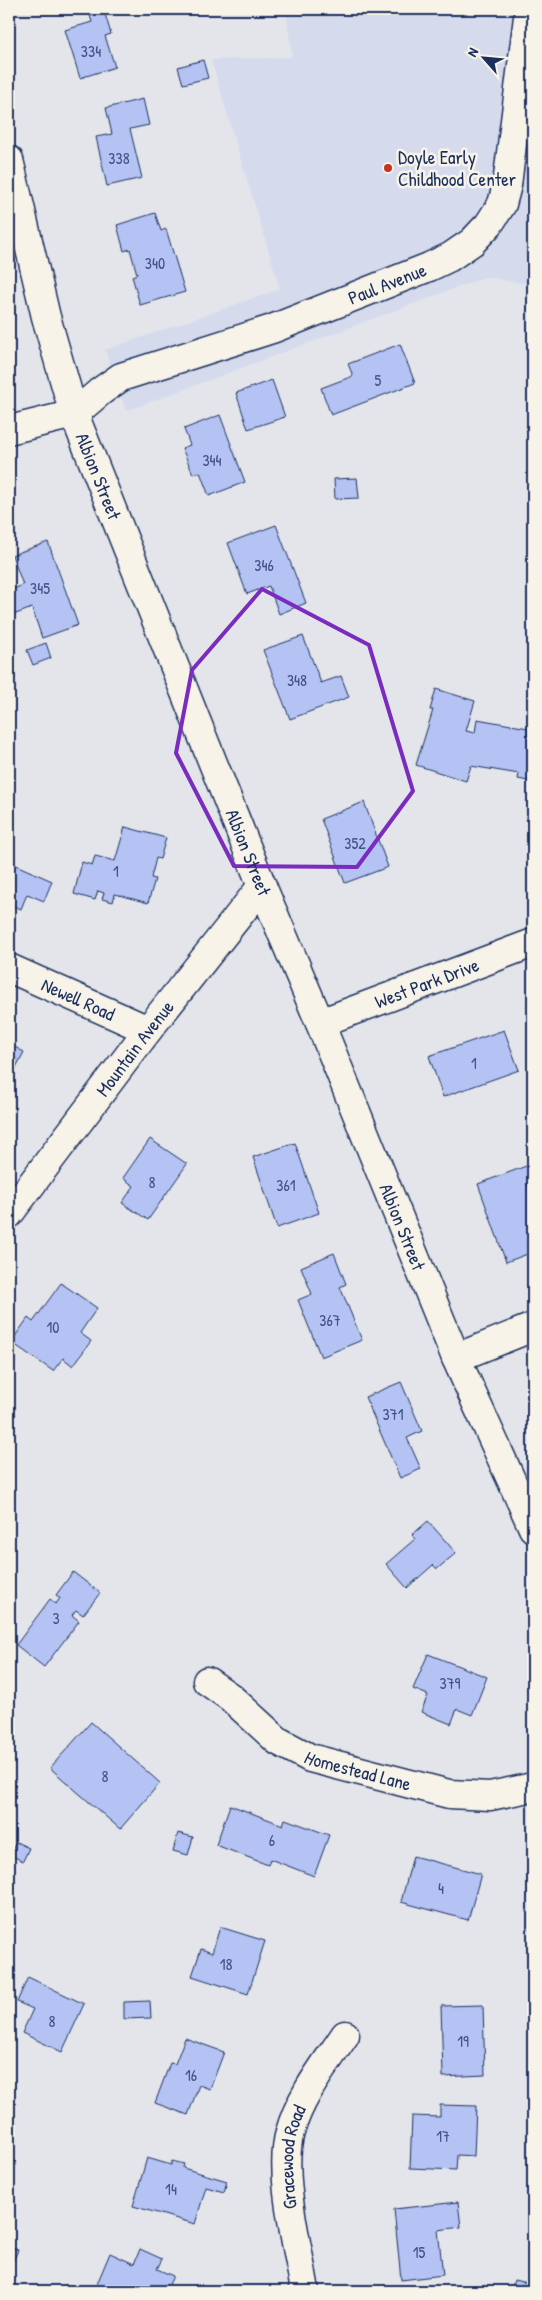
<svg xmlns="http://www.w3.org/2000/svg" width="542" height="2300" viewBox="0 0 542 2300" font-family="'Patrick Hand',sans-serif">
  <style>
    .built { fill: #d5dbed }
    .building { fill: #b4c3f3; stroke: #1b2f5e }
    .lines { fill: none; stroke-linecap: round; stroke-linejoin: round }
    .minor-casing { stroke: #1b2f5e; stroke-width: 31 }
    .secondary-casing { stroke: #1b2f5e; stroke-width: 31 }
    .primary-casing { stroke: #1b2f5e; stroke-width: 31 }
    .minor { stroke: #f7f3e8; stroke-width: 28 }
    .secondary { stroke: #f7f3e8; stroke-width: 28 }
    .primary { stroke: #f7f3e8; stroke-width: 28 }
    .marked { fill: none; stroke: #7b2cbf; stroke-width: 4; stroke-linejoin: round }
    .poi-dot { fill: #c8321e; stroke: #f7f3e8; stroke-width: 2 }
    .labels { text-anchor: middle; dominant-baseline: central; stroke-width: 5; stroke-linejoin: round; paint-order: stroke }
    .number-label { font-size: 16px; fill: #415483 }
    .poi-label { font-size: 19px; fill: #1b2f5e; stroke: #f7f3e8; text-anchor: start }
    .street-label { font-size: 19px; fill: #1b2f5e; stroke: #f7f3e8 }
  </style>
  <rect width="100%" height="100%" fill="#e3e5eb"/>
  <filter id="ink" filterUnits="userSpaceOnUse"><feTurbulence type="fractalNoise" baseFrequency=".02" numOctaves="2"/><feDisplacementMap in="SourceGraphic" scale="10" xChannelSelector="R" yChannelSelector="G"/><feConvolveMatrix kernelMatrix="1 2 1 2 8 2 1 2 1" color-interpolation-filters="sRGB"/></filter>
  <g filter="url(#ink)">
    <polygon class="built" points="286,9 533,9 533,285 485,277 126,411 105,350 280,289 211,60 292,57"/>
    <g class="building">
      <polygon points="88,9 122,9 105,14 111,34 105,36 115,67 80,78 65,30 92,22"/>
      <polygon points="203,60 208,78 183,84 178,67"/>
      <polygon points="143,99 149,125 130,129 142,178 107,186 96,137 112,134 106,108"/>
      <polygon points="155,213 161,231 166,229 185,292 140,305 132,276 137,274 130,249 124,251 117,225"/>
      <polygon points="400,344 415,383 331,415 321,388 353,376 348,364"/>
      <polygon points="272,380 285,417 248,429 236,393"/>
      <polygon points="220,415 245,482 209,496 200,472 193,474 182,448 190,445 184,429"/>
      <polygon points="357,478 359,498 335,499 334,479"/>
      <polygon points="276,525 306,603 279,614 269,586 247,594 228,543"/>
      <polygon points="48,542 78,625 42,638 32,608 13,615 9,602 9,591 23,585 12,555"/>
      <polygon points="303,636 321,683 341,676 349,697 290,719 263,650"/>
      <polygon points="46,643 51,658 33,665 27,650"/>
      <polygon points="436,689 475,701 466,731 475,733 477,719 528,728 527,737 533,738 533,782 518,779 519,774 471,766 466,781 416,765 433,710 430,710"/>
      <polygon points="364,802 388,867 345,883 321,819"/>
      <polygon points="125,827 166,838 160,859 156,858 151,878 155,879 148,903 115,894 113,902 102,899 104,893 98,891 95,900 74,894 82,862 92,865 95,856 115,861"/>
      <polygon points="9,862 52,881 44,901 27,894 21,909 9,904"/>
      <polygon points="504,1030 519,1070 443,1097 429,1056"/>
      <polygon points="9,1044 24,1052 9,1081"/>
      <polygon points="150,1139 187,1164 148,1220 122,1203 134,1186 123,1178"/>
      <polygon points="295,1143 319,1213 277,1228 253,1157"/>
      <polygon points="529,1165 533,1175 533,1183 527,1184 533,1201 533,1252 506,1262 478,1184"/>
      <polygon points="334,1253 346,1284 340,1287 362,1340 321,1357 298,1300 312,1294 301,1267"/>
      <polygon points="61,1283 97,1308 80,1333 91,1341 73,1366 63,1358 53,1371 11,1342 28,1318 33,1322"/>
      <polygon points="401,1382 422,1431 407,1438 421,1469 400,1478 365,1397"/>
      <polygon points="428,1521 456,1553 437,1569 433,1565 407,1588 386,1564 415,1539 412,1535"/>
      <polygon points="73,1572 100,1593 83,1615 76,1610 72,1615 79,1621 44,1667 16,1645 50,1599 56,1604 60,1598 56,1595"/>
      <polygon points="428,1654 487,1677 472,1715 457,1709 451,1724 421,1712 428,1695 413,1689"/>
      <polygon points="91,1722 160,1783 120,1829 50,1768"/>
      <polygon points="230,1805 283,1825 285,1819 329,1835 314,1876 270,1859 268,1865 216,1845"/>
      <polygon points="178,1833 193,1837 188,1855 173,1851"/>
      <polygon points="16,1842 29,1848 23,1861 10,1855"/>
      <polygon points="413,1856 481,1874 468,1920 401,1902"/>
      <polygon points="220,1927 265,1941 248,1994 192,1976 201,1949 212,1953"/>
      <polygon points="28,1977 84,2004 62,2052 22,2033 33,2009 17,2002"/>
      <polygon points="150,2001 151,2018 124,2019 124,2002"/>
      <polygon points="483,2005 485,2075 443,2077 441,2006"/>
      <polygon points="185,2038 224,2052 210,2089 199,2085 188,2115 155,2103 170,2063 175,2064"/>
      <polygon points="440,2105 476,2106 474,2156 457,2155 456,2170 410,2168 412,2116 440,2117"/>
      <polygon points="147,2158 171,2165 172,2161 184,2164 183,2168 227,2181 224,2192 206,2187 195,2224 133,2206"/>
      <polygon points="458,2202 461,2227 438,2230 443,2275 401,2280 394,2209"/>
      <polygon points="9,2246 18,2250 10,2269 9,2269"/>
      <polygon points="140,2249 162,2259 157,2269 173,2276 166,2291 94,2291 110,2253 134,2264"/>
      <polygon points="514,2280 533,2284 533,2291 511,2291"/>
    </g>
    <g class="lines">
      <defs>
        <g id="minor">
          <path id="s1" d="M9,430L74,414L101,391L121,377L272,329L429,267L450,257L472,242L489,224L502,204L507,185L529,9"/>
          <path id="s2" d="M9,968L148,1030"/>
          <path id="s3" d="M320,1023L533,943"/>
          <polyline points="456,1358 533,1327"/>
          <path id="s4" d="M207,1681L230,1697L278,1741L310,1758L449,1794L490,1796L533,1787"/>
          <path id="s5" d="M305,2291C298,2246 278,2174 290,2132C300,2096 325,2065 345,2035"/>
        </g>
        <g id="secondary">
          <path id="s6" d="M9,1214L148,1030L262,886"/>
        </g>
        <g id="primary">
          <path id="s7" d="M9,160L46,317L74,414L262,886L320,1023L456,1358L533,1528"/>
        </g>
      </defs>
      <use href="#minor" class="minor-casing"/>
      <use href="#secondary" class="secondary-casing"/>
      <use href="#primary" class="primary-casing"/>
      <use href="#minor" class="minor"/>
      <use href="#secondary" class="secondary"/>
      <use href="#primary" class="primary"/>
    </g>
  </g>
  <path class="marked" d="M262,589L369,645L413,791L357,867L234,866L176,753L192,670Z"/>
  <circle class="poi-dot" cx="388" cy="168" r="5"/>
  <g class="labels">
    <g class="number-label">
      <text x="91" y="51">334</text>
      <text x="119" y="158">338</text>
      <text x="155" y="263">340</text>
      <text x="378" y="380">5</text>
      <text x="212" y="460">344</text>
      <text x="264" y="565">346</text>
      <text x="40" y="588">345</text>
      <text x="297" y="680">348</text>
      <text x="355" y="843">352</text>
      <text x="116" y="871">1</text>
      <text x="474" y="1063">1</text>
      <text x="152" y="1182">8</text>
      <text x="286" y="1185">361</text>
      <text x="330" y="1320">367</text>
      <text x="53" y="1327">10</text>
      <text x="393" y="1414">371</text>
      <text x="56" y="1618">3</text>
      <text x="450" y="1683">379</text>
      <text x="105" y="1776">8</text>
      <text x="272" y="1840">6</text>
      <text x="441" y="1888">4</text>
      <text x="226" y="1964">18</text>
      <text x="52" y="2021">8</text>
      <text x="463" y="2041">19</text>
      <text x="191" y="2075">16</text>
      <text x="443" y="2136">17</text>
      <text x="171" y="2189">14</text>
      <text x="419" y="2252">15</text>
    </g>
    <g class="poi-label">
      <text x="398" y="157">Doyle Early<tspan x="398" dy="22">Childhood Center</tspan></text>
    </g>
    <g class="street-label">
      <text stroke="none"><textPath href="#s1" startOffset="409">Paul Avenue</textPath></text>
      <text stroke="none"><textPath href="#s7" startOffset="329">Albion Street</textPath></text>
      <text stroke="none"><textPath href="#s7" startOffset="734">Albion Street</textPath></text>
      <text stroke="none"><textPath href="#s3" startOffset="114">West Park Drive</textPath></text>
      <text stroke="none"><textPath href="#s2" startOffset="76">Newell Road</textPath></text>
      <text stroke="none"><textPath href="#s6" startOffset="208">Mountain Avenue</textPath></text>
      <text stroke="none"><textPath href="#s7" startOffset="1139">Albion Street</textPath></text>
      <text stroke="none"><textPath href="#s4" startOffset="179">Homestead Lane</textPath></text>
      <text stroke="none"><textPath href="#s5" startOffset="136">Gracewood Road</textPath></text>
    </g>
  </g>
  <rect width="542" height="2300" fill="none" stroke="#f7f3e8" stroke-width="30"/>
  <rect x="15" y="15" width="512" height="2270" fill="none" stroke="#1b2f5e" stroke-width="2" filter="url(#ink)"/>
  <g transform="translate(484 58) rotate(297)" stroke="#f7f3e8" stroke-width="4" paint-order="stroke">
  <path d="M0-4L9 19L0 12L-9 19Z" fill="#1b2f5e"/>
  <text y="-8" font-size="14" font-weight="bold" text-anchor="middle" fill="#1b2f5e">N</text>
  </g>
</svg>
